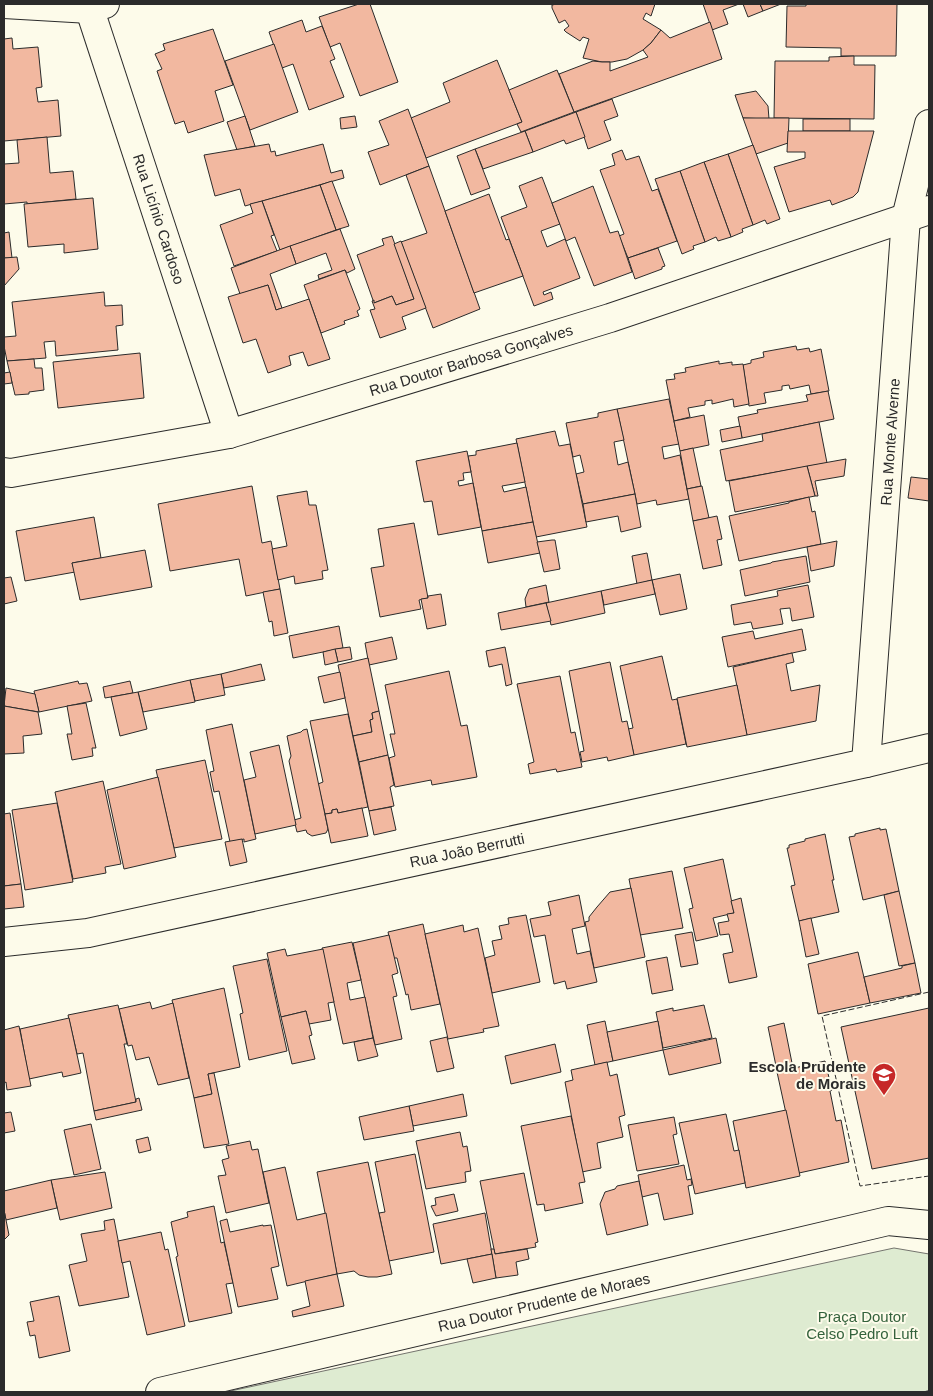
<svg xmlns="http://www.w3.org/2000/svg" width="933" height="1396" viewBox="0 0 933 1396" font-family="Arial,sans-serif">
  <style>
    .green { fill: #deebd1; stroke: #74746e }
    .building { fill: #f2b8a0; stroke: #2b2b2b }
    .lines { fill: none; stroke-linecap: round; stroke-linejoin: round }
    .minor-casing { stroke: #2b2b2b; stroke-width: 30 }
    .tertiary-casing { stroke: #2b2b2b; stroke-width: 30 }
    .minor { stroke: #fdfbea; stroke-width: 28 }
    .tertiary { stroke: #fdfbea; stroke-width: 28 }
    .fence { stroke: #2b2b2b; stroke-width: 1; stroke-dasharray: 6 2.5; stroke-linecap: butt }
    .labels { text-anchor: middle; dominant-baseline: central; stroke-width: 4; stroke-linejoin: round; paint-order: stroke }
    .street-label { font-size: 15px; fill: #2b2b2b; stroke: #fdfbea }
    .poi-label { font-size: 15px; font-weight: bold; fill: #2b2b2b; stroke: #fdfbea; text-anchor: end }
    .park-label { font-size: 15px; fill: #34623c; stroke: #fdfbea }
  </style>
  <rect width="100%" height="100%" fill="#fdfbea"/>
  <polygon class="green" points="894,1248 929,1254 929,1390 924,1392 226,1392"/>
  <g class="building">
    <polygon points="359,4 370,4 398,82 360,96 340,43 330,47 319,17"/>
    <polygon points="557,4 655,4 651,16 646,13 643,19 661,30 651,43 643,50 627,59 612,62 602,62 583,58 589,39 583,37 580,41 566,32 564,30 569,26 565,20 559,23 552,8 552,5"/>
    <polygon points="703,4 739,4 723,10 728,24 712,30"/>
    <polygon points="743,4 760,4 763,11 748,17"/>
    <polygon points="760,4 781,4 763,11"/>
    <polygon points="806,4 897,4 896,56 841,56 841,48 786,47 787,6 806,6"/>
    <polygon points="302,20 306,32 322,26 335,59 330,61 344,97 309,110 293,64 282,68 269,32"/>
    <polygon points="710,22 722,59 574,112 559,74 593,61 602,62 610,62 610,71 648,57 643,50 651,43 661,30 670,38"/>
    <polygon points="213,29 233,85 215,91 224,121 188,133 184,121 175,124 157,71 162,69 155,54 165,50 163,44"/>
    <polygon points="12,38 13,49 38,47 42,87 36,88 38,102 58,100 61,136 4,141 4,39"/>
    <polygon points="274,44 298,112 250,130 225,61"/>
    <polygon points="854,56 854,65 875,65 874,119 774,118 775,61 829,61 829,57"/>
    <polygon points="497,60 522,122 426,158 411,118 450,102 443,83"/>
    <polygon points="557,70 574,112 521,132 517,124 522,122 509,90"/>
    <polygon points="756,91 768,106 769,119 743,118 735,95"/>
    <polygon points="612,99 618,116 604,121 611,140 588,149 576,112"/>
    <polygon points="408,109 429,166 380,185 368,152 389,145 379,121"/>
    <polygon points="576,112 585,137 566,144 564,140 533,152 525,131"/>
    <polygon points="245,116 255,146 237,150 227,122"/>
    <polygon points="355,116 357,127 341,129 340,118"/>
    <polygon points="743,118 789,118 788,143 756,154"/>
    <rect x="803" y="119" width="47" height="12"/>
    <polygon points="525,131 533,152 483,169 475,149"/>
    <polygon points="788,131 874,131 858,192 853,197 832,205 830,200 789,212 774,167 805,158 805,152 787,152"/>
    <polygon points="47,137 50,173 73,171 76,199 27,204 27,202 4,204 4,164 19,163 17,140"/>
    <polygon points="269,144 271,152 275,151 276,156 323,144 331,173 342,170 344,178 245,206 240,189 215,196 204,155"/>
    <polygon points="753,145 780,219 767,224 765,220 753,225 728,154"/>
    <polygon points="475,149 490,188 471,195 457,156"/>
    <polygon points="622,150 626,160 639,156 652,191 658,189 677,241 628,258 619,236 624,234 600,170 615,165 612,154"/>
    <polygon points="728,154 753,225 742,229 743,232 731,237 704,162"/>
    <polygon points="704,162 731,237 718,241 716,237 705,242 680,171"/>
    <polygon points="429,166 480,309 433,328 401,242 427,233 406,175"/>
    <polygon points="680,171 705,242 693,246 694,249 682,254 655,179"/>
    <polygon points="542,177 560,224 541,231 547,247 565,239 580,278 543,292 544,295 551,292 553,299 534,306 501,217 527,207 519,186"/>
    <polygon points="332,181 349,226 336,230 320,185"/>
    <polygon points="320,185 336,230 280,250 262,201"/>
    <polygon points="593,186 610,233 618,231 632,272 594,286 575,237 566,241 552,203"/>
    <polygon points="489,194 506,240 509,239 523,276 474,293 445,211"/>
    <polygon points="93,198 98,249 64,253 64,244 28,247 24,204"/>
    <polygon points="262,201 274,235 271,236 277,251 234,266 220,225 253,213 250,204"/>
    <polygon points="340,229 355,269 347,273 345,270 319,279 318,275 332,270 326,253 296,264 290,246"/>
    <polygon points="9,232 12,258 4,258 4,233"/>
    <polygon points="392,236 414,299 396,305 392,296 374,303 357,255 384,245 382,239"/>
    <polygon points="401,241 426,308 402,317 406,329 380,338 370,310 375,309 372,301 374,300 374,303 392,296 396,305 414,299 394,244"/>
    <polygon points="290,246 296,264 270,274 282,308 276,310 268,285 240,294 231,268"/>
    <polygon points="658,248 665,266 662,267 662,269 635,279 628,258"/>
    <polygon points="17,257 19,269 4,286 4,258"/>
    <polygon points="345,270 360,309 357,311 359,316 344,321 345,324 321,333 304,285"/>
    <polygon points="268,285 276,310 309,299 330,359 308,366 303,352 289,356 291,365 268,373 256,339 243,343 228,297"/>
    <polygon points="104,292 105,306 122,305 123,325 116,326 118,350 56,356 55,341 44,342 46,358 7,361 4,346 4,337 16,336 12,302"/>
    <polygon points="796,346 797,350 809,348 810,352 821,349 829,391 811,394 809,385 790,389 789,385 782,386 782,390 764,393 766,403 749,406 743,365 751,363 751,360 764,357 763,352"/>
    <polygon points="140,353 144,398 58,408 53,362"/>
    <polygon points="34,359 35,368 42,368 44,390 29,392 29,394 15,395 7,361"/>
    <polygon points="719,361 719,364 732,362 732,365 743,364 749,404 734,407 733,399 712,404 712,400 705,401 705,405 688,408 690,417 674,421 666,380 675,379 674,374 686,372 685,368"/>
    <polygon points="4,371 4,373 10,372 12,383 4,384"/>
    <polygon points="828,391 834,419 742,438 738,417 758,413 757,410 808,401 806,395"/>
    <polygon points="669,399 679,444 662,447 664,459 680,455 689,499 657,505 656,500 637,504 617,409"/>
    <polygon points="617,409 624,440 614,442 618,465 628,462 635,494 583,504 576,474 584,472 580,455 573,457 566,423 598,417 598,413"/>
    <polygon points="704,415 709,445 680,451 674,421"/>
    <polygon points="819,422 827,463 726,481 720,450 763,441 762,434"/>
    <polygon points="740,426 742,438 722,442 720,430"/>
    <polygon points="555,431 559,446 570,444 587,527 536,537 516,439"/>
    <polygon points="517,443 525,482 502,486 504,492 526,487 533,522 482,531 468,456 476,455 476,451"/>
    <polygon points="693,448 701,486 687,489 680,451"/>
    <polygon points="467,451 471,472 463,473 464,480 458,481 459,486 473,483 481,527 438,535 432,501 424,502 416,461"/>
    <polygon points="846,459 844,476 815,481 818,496 815,496 807,466"/>
    <polygon points="807,466 815,496 735,512 729,481"/>
    <polygon points="911,477 929,479 929,501 908,498"/>
    <polygon points="252,486 262,543 271,541 280,589 246,596 239,559 170,571 158,504"/>
    <polygon points="702,486 709,518 693,521 687,489"/>
    <polygon points="307,491 309,505 316,505 328,570 322,571 323,579 295,584 294,576 278,580 272,549 287,546 277,496"/>
    <polygon points="635,494 641,527 621,532 618,516 586,522 583,504"/>
    <polygon points="809,497 812,512 815,511 821,544 739,561 729,516 789,503 789,502"/>
    <polygon points="717,516 722,539 717,540 722,565 703,569 693,521"/>
    <polygon points="94,517 101,558 72,563 75,572 25,581 16,531"/>
    <polygon points="533,522 540,553 488,563 482,531"/>
    <polygon points="414,523 428,598 419,600 421,609 380,617 371,568 384,566 378,529"/>
    <polygon points="552,540 555,540 560,569 544,572 537,542"/>
    <polygon points="837,541 834,566 811,571 807,547"/>
    <polygon points="145,550 152,587 80,600 72,563"/>
    <polygon points="647,553 652,580 637,584 632,556"/>
    <polygon points="806,556 810,582 745,596 740,570 771,563 772,562"/>
    <polygon points="680,574 687,609 660,615 652,580"/>
    <polygon points="4,576 4,578 11,577 17,601 4,604"/>
    <polygon points="652,580 655,594 604,605 601,591"/>
    <polygon points="546,585 549,602 526,607 525,599 529,589"/>
    <polygon points="808,585 814,617 792,621 790,608 780,609 783,624 753,629 751,622 734,625 731,605 778,596 777,591"/>
    <polygon points="280,589 288,633 274,636 272,621 269,622 263,592"/>
    <polygon points="601,591 605,613 551,625 546,603"/>
    <polygon points="441,594 446,625 427,629 421,599 428,598 428,596"/>
    <polygon points="546,603 551,621 501,630 498,613"/>
    <polygon points="339,626 343,648 293,658 289,636"/>
    <polygon points="802,629 806,650 728,667 722,637 753,631 755,639"/>
    <polygon points="392,637 397,659 369,665 365,643"/>
    <polygon points="350,647 352,659 338,662 335,649"/>
    <polygon points="505,647 512,684 506,686 502,664 489,667 486,651"/>
    <polygon points="335,649 338,662 325,665 323,652"/>
    <polygon points="792,653 794,662 786,664 791,691 820,685 816,721 747,735 733,667"/>
    <polygon points="662,656 672,700 677,699 686,744 634,755 628,729 633,728 620,666"/>
    <polygon points="368,658 379,711 372,713 373,719 370,720 372,732 353,736 338,665"/>
    <polygon points="610,662 622,722 627,721 634,755 608,761 607,757 582,762 580,752 584,751 569,671"/>
    <polygon points="261,664 265,680 224,688 221,674"/>
    <polygon points="449,671 461,726 467,725 477,777 432,785 431,780 395,787 389,758 395,756 390,734 395,734 385,685"/>
    <polygon points="340,672 345,698 324,703 318,677"/>
    <polygon points="221,674 225,695 195,701 190,680"/>
    <polygon points="560,676 571,733 575,732 582,767 557,772 556,769 530,774 528,764 534,762 517,684"/>
    <polygon points="190,680 195,702 143,712 138,692"/>
    <polygon points="78,681 79,684 87,683 92,701 39,712 34,691"/>
    <polygon points="130,681 133,693 105,698 103,687"/>
    <polygon points="737,685 747,735 687,747 677,698"/>
    <polygon points="6,688 35,694 39,712 4,706"/>
    <polygon points="138,692 147,729 120,736 111,697"/>
    <polygon points="86,703 96,748 92,748 93,756 72,760 67,734 72,734 67,706"/>
    <polygon points="4,706 38,712 42,734 23,736 24,753 4,754"/>
    <polygon points="379,711 388,755 359,762 353,736 372,732 370,720 373,719 372,713"/>
    <polygon points="348,714 368,807 338,813 337,809 332,810 332,813 325,814 318,784 323,782 310,721"/>
    <polygon points="232,724 256,839 244,842 244,839 230,842 219,791 214,792 210,772 214,771 206,730"/>
    <polygon points="307,729 328,829 326,833 312,836 307,833 306,830 297,832 294,820 301,818 289,761 291,756 287,736 301,732 303,730"/>
    <polygon points="279,745 296,825 255,834 244,780 256,777 250,752"/>
    <polygon points="388,755 394,785 390,787 394,806 369,811 359,762"/>
    <polygon points="205,760 222,839 174,848 156,770"/>
    <polygon points="158,777 176,857 124,869 107,790"/>
    <polygon points="103,781 121,864 105,867 106,873 73,879 55,792"/>
    <polygon points="57,803 73,882 25,890 12,810"/>
    <polygon points="391,807 396,830 374,835 369,811"/>
    <polygon points="362,808 368,836 331,843 325,814 332,813 332,810 337,809 338,813"/>
    <polygon points="10,813 21,884 4,886 4,814"/>
    <polygon points="880,828 880,830 886,829 899,891 863,900 849,837 855,836 855,834"/>
    <polygon points="825,834 834,880 832,880 839,912 799,921 791,886 795,885 787,848 789,848 789,845 805,841 805,839"/>
    <polygon points="242,839 247,862 230,866 225,842"/>
    <polygon points="723,859 734,913 713,918 718,936 696,941 689,909 693,908 684,868"/>
    <polygon points="672,871 683,928 640,935 629,879"/>
    <polygon points="21,884 24,907 4,909 4,886"/>
    <polygon points="631,888 645,957 594,968 585,922 589,921 589,917 597,907 610,892"/>
    <polygon points="899,891 915,963 899,966 884,895"/>
    <polygon points="579,895 585,926 572,929 577,954 590,951 597,982 567,989 565,981 554,984 545,935 534,937 530,919 551,915 548,902"/>
    <polygon points="741,898 757,977 729,983 723,954 733,952 729,934 720,935 718,923 729,921 727,914 734,913 731,901"/>
    <polygon points="526,915 540,982 492,993 485,958 495,955 492,941 502,939 499,926 509,924 508,918"/>
    <polygon points="811,918 819,954 806,957 799,921"/>
    <polygon points="423,924 440,1004 411,1010 408,994 406,995 397,958 394,958 388,932"/>
    <polygon points="463,925 464,932 478,928 499,1026 483,1029 484,1032 448,1039 425,934"/>
    <polygon points="692,932 698,964 681,967 675,935"/>
    <polygon points="389,935 398,973 392,975 397,996 393,997 402,1039 375,1045 353,943"/>
    <polygon points="352,942 361,980 347,983 350,1000 365,997 373,1038 343,1044 322,948"/>
    <polygon points="285,949 287,956 323,949 334,1002 328,1003 331,1020 309,1024 306,1011 281,1017 267,953"/>
    <polygon points="858,952 870,1003 818,1014 808,964"/>
    <polygon points="667,957 673,990 652,994 646,961"/>
    <polygon points="267,959 287,1051 249,1060 240,1014 243,1013 233,966"/>
    <polygon points="915,963 921,993 870,1003 864,977 902,968 902,966"/>
    <polygon points="224,988 240,1067 208,1074 212,1094 194,1098 172,1000"/>
    <polygon points="150,1002 152,1009 173,1003 189,1078 158,1085 149,1057 136,1060 132,1045 128,1046 119,1009"/>
    <polygon points="118,1005 127,1044 124,1044 136,1102 94,1111 83,1053 77,1054 68,1015"/>
    <polygon points="704,1005 712,1038 663,1048 656,1012 673,1008 673,1011"/>
    <polygon points="929,1008 929,1158 872,1169 841,1027"/>
    <polygon points="306,1011 312,1035 309,1036 315,1059 292,1064 281,1017"/>
    <polygon points="69,1018 81,1073 63,1077 62,1072 29,1079 20,1029"/>
    <polygon points="605,1021 613,1061 595,1065 587,1025"/>
    <polygon points="658,1021 663,1050 613,1061 607,1032"/>
    <polygon points="784,1023 792,1063 776,1066 768,1027"/>
    <polygon points="19,1026 31,1086 7,1090 6,1082 4,1083 4,1030"/>
    <polygon points="447,1037 454,1068 437,1072 430,1041"/>
    <polygon points="373,1038 378,1056 358,1061 354,1042"/>
    <polygon points="716,1038 721,1063 669,1075 663,1050"/>
    <polygon points="555,1044 561,1072 511,1084 505,1056"/>
    <polygon points="825,1061 832,1090 830,1091 836,1121 841,1120 849,1162 799,1173 777,1072"/>
    <polygon points="607,1062 610,1076 617,1074 625,1115 619,1117 623,1137 597,1143 601,1168 582,1172 565,1082 573,1080 571,1070"/>
    <polygon points="214,1073 229,1144 204,1148 194,1098 212,1094 208,1074"/>
    <polygon points="463,1094 467,1116 413,1126 409,1106"/>
    <polygon points="139,1098 142,1110 96,1120 94,1111 136,1102 136,1099"/>
    <polygon points="409,1106 414,1131 364,1140 359,1117"/>
    <polygon points="786,1110 800,1176 746,1188 733,1121"/>
    <polygon points="11,1112 15,1131 4,1133 4,1113"/>
    <polygon points="726,1114 734,1151 739,1150 745,1183 695,1194 679,1123"/>
    <polygon points="571,1116 585,1182 579,1183 583,1203 545,1211 544,1204 537,1205 521,1126"/>
    <polygon points="674,1117 677,1134 673,1135 679,1164 637,1171 628,1125"/>
    <polygon points="91,1124 101,1169 74,1175 64,1130"/>
    <polygon points="460,1132 463,1147 467,1146 471,1171 465,1172 466,1182 426,1189 416,1141"/>
    <polygon points="148,1137 151,1150 139,1153 136,1140"/>
    <polygon points="250,1141 252,1150 258,1149 269,1203 226,1213 218,1176 226,1175 222,1160 229,1158 226,1146"/>
    <polygon points="415,1154 434,1252 389,1261 379,1213 385,1212 375,1162"/>
    <polygon points="368,1162 392,1274 377,1277 368,1277 359,1275 354,1271 337,1274 317,1172"/>
    <polygon points="684,1165 687,1180 691,1179 692,1185 688,1186 693,1214 664,1220 658,1193 642,1197 638,1175"/>
    <polygon points="285,1167 297,1220 326,1213 337,1274 287,1286 263,1172"/>
    <polygon points="105,1172 112,1208 60,1220 51,1180"/>
    <polygon points="524,1173 538,1242 535,1243 536,1247 495,1254 480,1181"/>
    <polygon points="51,1180 57,1208 6,1220 4,1210 4,1191"/>
    <polygon points="639,1181 648,1225 607,1235 600,1204 605,1192 615,1189 617,1186"/>
    <polygon points="454,1194 458,1211 436,1216 431,1206 436,1205 435,1198"/>
    <polygon points="214,1206 221,1243 224,1242 233,1283 226,1284 232,1313 189,1322 176,1257 178,1256 171,1222 188,1217 187,1212"/>
    <polygon points="4,1210 9,1235 4,1240"/>
    <polygon points="485,1213 492,1254 441,1264 433,1224"/>
    <polygon points="114,1219 129,1297 79,1306 69,1265 87,1261 81,1234 105,1230 104,1221"/>
    <polygon points="227,1219 230,1232 263,1225 263,1226 271,1225 279,1266 271,1268 278,1299 238,1307 220,1221"/>
    <polygon points="161,1232 165,1250 168,1249 185,1326 147,1335 130,1261 122,1263 118,1241"/>
    <polygon points="491,1249 494,1249 495,1254 527,1249 529,1259 516,1262 518,1275 496,1278"/>
    <polygon points="492,1254 496,1278 473,1283 467,1259"/>
    <polygon points="337,1274 344,1306 293,1317 292,1311 310,1306 305,1281"/>
    <polygon points="59,1296 70,1351 39,1358 35,1335 30,1336 27,1322 34,1321 30,1302"/>
  </g>
  <g class="lines">
    <defs>
      <g id="minor">
        <polyline points="4,4 90,9 105,4"/>
        <polyline points="88,4 229,434"/>
        <polyline points="4,472 11,473 229,434 610,318 929,210"/>
        <polyline points="866,763 906,218 929,124"/>
        <polyline points="4,942 88,933 866,763 929,748"/>
      </g>
      <polyline id="tertiary" points="160,1392 888,1221 929,1225"/>
    </defs>
    <use href="#minor" class="minor-casing"/>
    <use href="#tertiary" class="tertiary-casing"/>
    <use href="#minor" class="minor"/>
    <use href="#tertiary" class="tertiary"/>
    <polyline class="fence" points="929,992 822,1016 860,1186 929,1176"/>
  </g>
  <defs>
    <symbol id="school-pin" viewBox="-11 -11 22 30"><path d="M0 17L-7.5 6A9.5 9.5 0 1 1 7.5 6Z" fill="#c62828" stroke="#fdfbea"/><path d="M0-5L7-2L0 1L-7-2ZM-4 1L0 2.5L4 1V4Q0 6-4 4Z" fill="#fff"/></symbol>
  </defs>
  <g fill-rule="evenodd">
    <use href="#school-pin" x="870" y="1061" width="28" height="38"/>
  </g>
  <g class="labels">
    <g class="street-label">
      <text transform="translate(159 219) rotate(72)">Rua Licínio Cardoso</text>
      <text transform="translate(471 360) rotate(-17)">Rua Doutor Barbosa Gonçalves</text>
      <text transform="translate(890 442) rotate(-86)">Rua Monte Alverne</text>
      <text transform="translate(467 850) rotate(-12)">Rua João Berrutti</text>
      <text transform="translate(544 1302) rotate(-13)">Rua Doutor Prudente de Moraes</text>
    </g>
    <g class="poi-label">
      <text x="866" y="1066">Escola Prudente<tspan x="866" dy="17">de Morais</tspan></text>
    </g>
    <g class="park-label">
      <text x="862" y="1316">Praça Doutor<tspan x="862" dy="17">Celso Pedro Luft</tspan></text>
    </g>
  </g>
  <rect width="933" height="1396" fill="none" stroke="#2b2b2b" stroke-width="10"/>
</svg>
